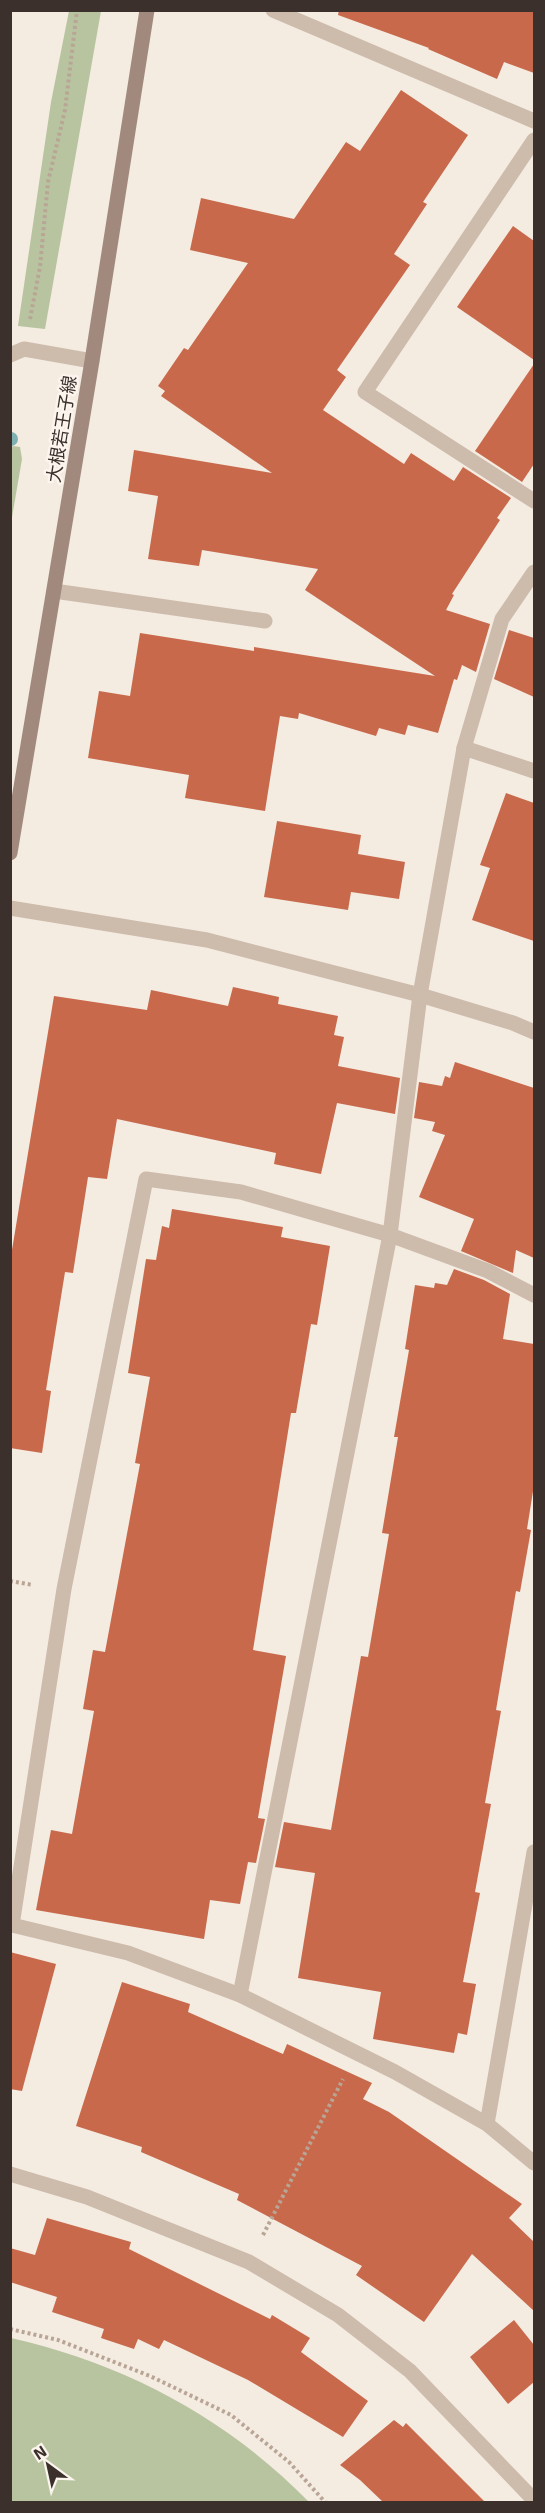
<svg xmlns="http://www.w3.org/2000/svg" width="545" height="2513" viewBox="0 0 545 2513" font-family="'Exo 2','Noto Sans JP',sans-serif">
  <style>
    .green { fill: #b8c4a0 }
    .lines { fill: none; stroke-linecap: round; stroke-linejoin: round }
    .stream { stroke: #7fb0b2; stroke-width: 14 }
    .building { fill: #c8694b }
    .path { stroke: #b9a596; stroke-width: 4; stroke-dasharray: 3 3; stroke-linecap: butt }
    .lane { stroke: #cdbbac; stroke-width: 15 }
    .street { stroke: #cdbbac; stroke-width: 15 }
    .secondary { stroke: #a18a7d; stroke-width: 15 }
    .labels { text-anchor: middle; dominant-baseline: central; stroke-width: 5; stroke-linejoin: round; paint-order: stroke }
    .street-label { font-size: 18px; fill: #3b302b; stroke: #fbf5ee }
  </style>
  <rect width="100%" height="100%" fill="#f4ebe1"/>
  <g class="green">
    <polygon points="69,11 101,11 45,329 18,326 51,102"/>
    <polygon points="13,446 20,447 22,459 11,523 10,449"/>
    <path d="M11,2338C125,2364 227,2418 309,2502H11Z"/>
  </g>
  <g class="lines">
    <polyline class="stream" points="10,439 11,439"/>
  </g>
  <g class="building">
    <polygon points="339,10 534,10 534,73 504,62 497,79 428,49 429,48 338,15"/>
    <polygon points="401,90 468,135 423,202 427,204 394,254 410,265 337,370 346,377 323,410 404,464 411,453 454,481 463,467 511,498 497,518 500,520 452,594 454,595 446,610 490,624 476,672 462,665 457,680 454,679 438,733 408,725 405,735 379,728 376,736 299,713 298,719 280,716 265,811 185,798 189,775 88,758 99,691 130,696 140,633 254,651 254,647 435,676 305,590 318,569 202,550 199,566 148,559 158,496 128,491 134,450 272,473 161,396 165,391 158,386 184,348 188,350 248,263 190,250 201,198 294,219 346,142 360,151"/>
    <polygon points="513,226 534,241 534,360 457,307"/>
    <polygon points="534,364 534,464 522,482 475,451"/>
    <polygon points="509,630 534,638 534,697 494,679"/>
    <polygon points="506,793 534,803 534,941 472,920 490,868 480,865"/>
    <polygon points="277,821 361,835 358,854 405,862 399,899 351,892 348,910 264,897"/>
    <polygon points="233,987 279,997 278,1004 338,1016 334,1035 344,1037 338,1066 400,1078 395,1114 337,1103 321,1174 274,1164 276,1153 117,1119 107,1179 88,1177 73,1273 65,1272 46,1390 51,1391 42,1453 10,1448 10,1262 54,996 147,1010 151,990 228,1006"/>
    <polygon points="455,1062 534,1088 534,1258 516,1250 513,1273 461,1251 474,1219 419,1197 445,1135 432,1131 435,1122 414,1118 419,1082 442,1086 445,1076 450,1078"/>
    <polygon points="172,1209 283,1227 281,1237 330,1246 317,1325 311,1324 296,1413 291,1413 253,1650 286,1656 258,1818 265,1819 256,1863 248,1862 240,1904 210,1900 204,1939 36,1910 51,1830 72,1834 94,1711 83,1709 93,1650 105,1652 140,1464 135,1463 150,1377 128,1373 146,1259 156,1260 162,1226 169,1228"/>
    <polygon points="454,1269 484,1280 510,1294 503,1339 534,1344 534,1485 527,1529 531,1530 520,1592 516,1591 496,1710 501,1711 485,1803 491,1804 475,1892 480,1893 463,1982 476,1984 467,2035 458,2033 454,2053 373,2039 381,1992 298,1978 315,1873 275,1867 284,1822 331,1830 361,1656 368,1657 389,1534 382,1533 398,1437 394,1437 409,1350 405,1349 415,1285 434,1288 435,1283 447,1285"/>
    <polygon points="10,1952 56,1964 22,2091 10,2089"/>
    <polygon points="122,1982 190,2004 188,2012 283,2054 287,2044 372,2083 363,2099 389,2112 522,2204 509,2218 534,2242 534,2311 472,2254 424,2322 356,2275 362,2266 237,2200 239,2194 141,2152 142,2147 76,2126"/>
    <polygon points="47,2218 131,2242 129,2249 270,2319 272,2315 310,2338 301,2352 368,2401 343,2437 248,2380 164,2340 159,2349 138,2339 134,2349 101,2338 104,2329 52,2312 57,2297 10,2282 10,2248 35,2255"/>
    <polygon points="514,2320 534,2345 534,2382 508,2404 470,2357"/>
    <polygon points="394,2420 403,2427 406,2423 485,2502 383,2502 360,2480 340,2465"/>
  </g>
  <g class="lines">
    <g class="path">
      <polyline points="30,319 40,267 48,182 65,110 77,10"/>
      <polyline points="10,1581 33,1585"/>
      <polyline points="263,2235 343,2079"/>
      <polyline points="10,2329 58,2340 150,2376 231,2415 289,2462 325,2502"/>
    </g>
    <polyline class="lane" points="54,591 265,621"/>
    <g class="street">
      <polyline points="273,10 534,121"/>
      <polyline points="534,140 365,392 534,501"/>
      <polyline points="10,355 24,349 92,361"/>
      <polyline points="464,748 534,771"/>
      <polyline points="10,908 207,940 420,995 513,1023 534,1032"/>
      <polyline points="534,1295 488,1271 390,1235 241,1192 146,1179 64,1589 12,1925 128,1953 240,1995 395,2072 487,2124 534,2163"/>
      <polyline points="240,1995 390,1235 420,995 464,748 502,619 534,572"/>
      <polyline points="487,2124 534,1852"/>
      <polyline points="10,2174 87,2197 249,2262 338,2315 410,2371 534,2500"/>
    </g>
    <polyline class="secondary" points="10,853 92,361 147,10"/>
  </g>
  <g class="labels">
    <g class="street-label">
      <text transform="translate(61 429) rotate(-81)">大根若王子線</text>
    </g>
  </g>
  <rect width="545" height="2513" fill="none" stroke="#3b302b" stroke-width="24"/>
  <g transform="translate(48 2465) rotate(327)" stroke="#fbf5ee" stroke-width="4.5" paint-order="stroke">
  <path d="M0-4.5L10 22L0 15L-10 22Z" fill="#3b302b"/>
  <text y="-9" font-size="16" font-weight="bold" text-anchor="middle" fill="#3b302b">N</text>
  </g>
</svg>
